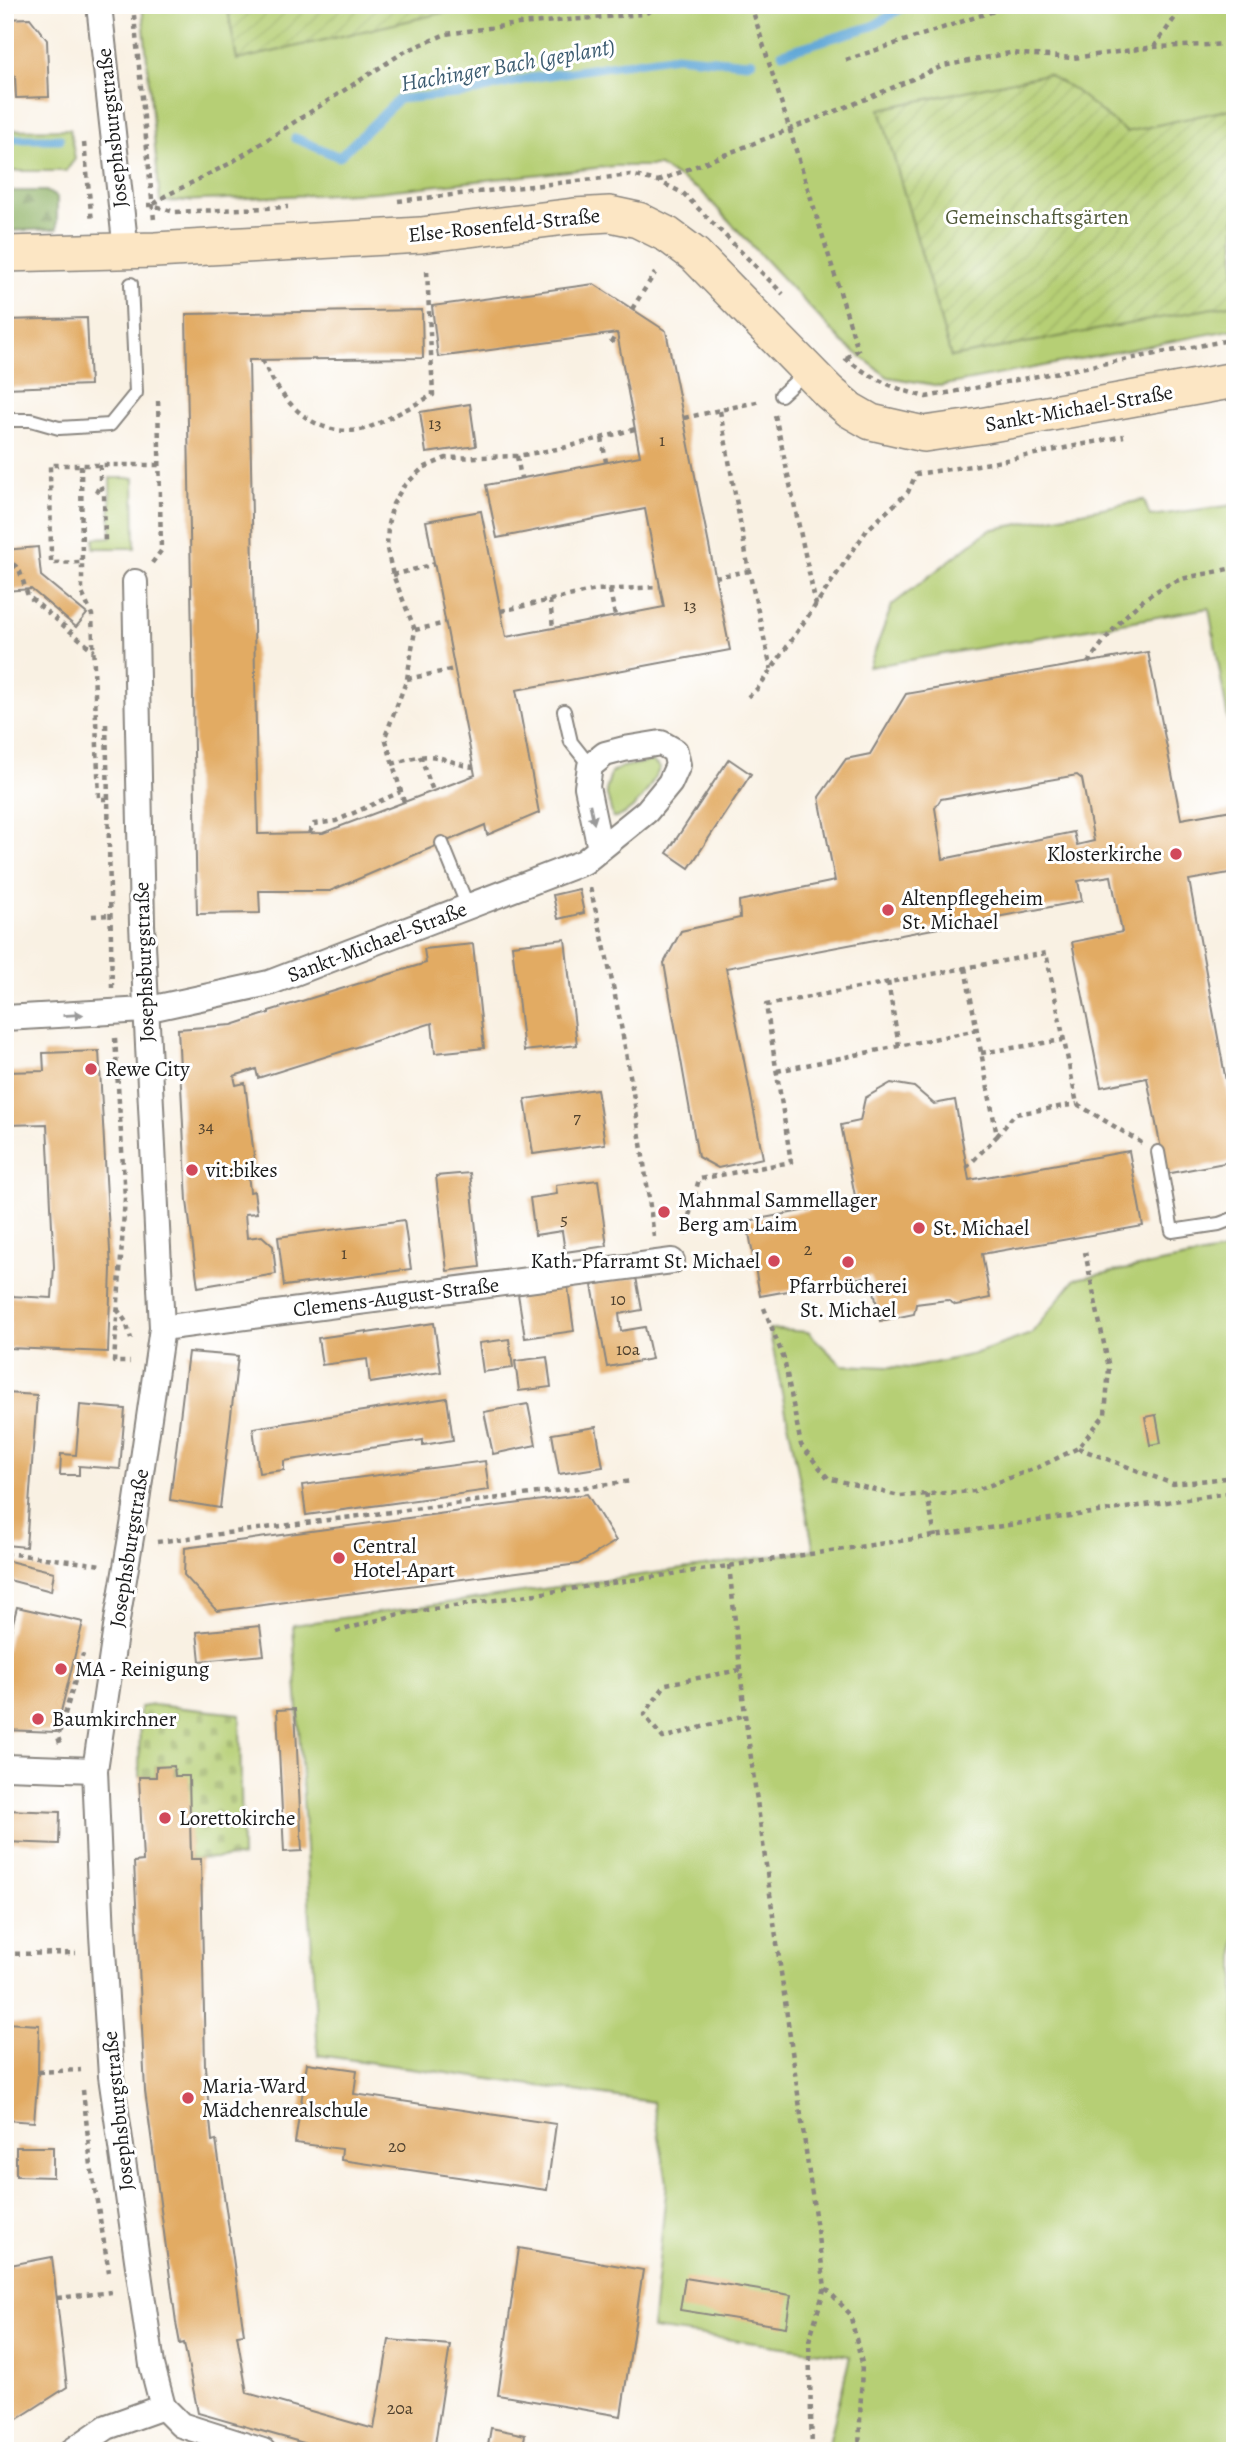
<svg xmlns="http://www.w3.org/2000/svg" width="1240" height="2456" viewBox="0 0 1240 2456" font-family="Alegreya,serif">
  <style>
    .green { fill: #b6cf75; stroke: #697648; stroke-width: 2 }
    .forest { fill: url(#forest-firs); stroke: #566741; stroke-width: 2 }
    .cemetery { fill: url(#cemetery-stones); stroke: #697648; stroke-width: 2 }
    .garden { fill: url(#garden-furrows); stroke: #697648; stroke-width: 2 }
    .lines { fill: none; stroke-linecap: round; stroke-linejoin: round }
    .stream { stroke: #61a7d7; stroke-width: 9 }
    .building { fill: #e2ab64; fill-rule: evenodd }
    .lane-casing { stroke: #8a8680; stroke-width: 16 }
    .street-casing { stroke: #8a8680; stroke-width: 28 }
    .secondary-casing { stroke: #8a8680; stroke-width: 38 }
    .path { stroke: #8a8680; stroke-width: 4.5; stroke-dasharray: 5 5; stroke-linecap: butt }
    .lane { stroke: #fff; stroke-width: 12 }
    .street { stroke: #fff; stroke-width: 24 }
    .secondary { stroke: #fce6c4; stroke-width: 35 }
    .oneway { fill: #999 }
    .poi-dot { fill: #d1495b; stroke: #fff; stroke-width: 2.5 }
    .labels { text-anchor: middle; dominant-baseline: central; stroke-width: 6; stroke-linejoin: round; paint-order: stroke }
    .number-label { font-size: 18px; fill: #4e402e }
    .street-label { font-size: 21px; fill: #1c1c1c; stroke: #fff }
    .park-label { font-size: 21px; fill: #525b3b; stroke: #fff }
    .poi-label { font-size: 21px; fill: #1c1c1c; stroke: #fff; text-anchor: start }
    .water-label { font-size: 23px; font-style: italic; fill: #3b5b70; stroke: #fff }
  </style>
  <defs>
    <pattern id="forest-firs" width="22" height="20" patternUnits="userSpaceOnUse" patternTransform="scale(1.75)"><rect width="22" height="20" fill="#90b266"/><path d="M5 1l3.5 6h-7zM16 11l3.5 6h-7z" fill="#759053"/></pattern>
    <pattern id="cemetery-stones" width="16" height="16" patternUnits="userSpaceOnUse" patternTransform="scale(1.75)"><rect width="16" height="16" fill="#b6cf75"/><path d="M2 7V4a2 2 0 0 1 4 0v3zM10 15v-3a2 2 0 0 1 4 0v3z" fill="#9cb165"/></pattern>
    <pattern id="garden-furrows" width="10" height="10" patternUnits="userSpaceOnUse" patternTransform="scale(1.75)"><rect width="10" height="10" fill="#b6cf75"/><path d="M-1 1l2-2M0 10L10 0M9 11l2-2" fill="none" stroke="#9cb165"/></pattern>
  </defs>
  <rect width="100%" height="100%" fill="#fff"/>
  <filter id="ink" filterUnits="userSpaceOnUse"><feTurbulence type="fractalNoise" baseFrequency=".0143" numOctaves="2"/><feDisplacementMap in="SourceGraphic" scale="14" xChannelSelector="R" yChannelSelector="G"/><feConvolveMatrix kernelMatrix="1 2 1 2 8 2 1 2 1" color-interpolation-filters="sRGB"/></filter>
  <filter id="wash" filterUnits="userSpaceOnUse"><feTurbulence type="fractalNoise" baseFrequency=".00686" numOctaves="4" result="noise"/><feDisplacementMap in="SourceGraphic" scale="28" xChannelSelector="R" yChannelSelector="G"/><feGaussianBlur stdDeviation="1.57" result="paint"/><feColorMatrix in="noise" values="0 0 0 0 0 0 0 0 0 0 0 0 0 0 0 0 0 1.4 0 .05"/><feComposite in="paint" operator="in"/></filter>
  <g filter="url(#wash)">
    <rect width="100%" height="100%" fill="#f9f1e3"/>
    <g class="green">
      <polygon points="142,5 1235,5 1235,329 940,386 888,377 843,343 702,192 659,166 614,166 376,192 160,202"/>
      <polygon points="70,129 75,159 66,171 5,171 5,130"/>
      <polygon points="110,478 134,478 135,548 94,548 94,538 111,537"/>
      <polygon points="1144,500 1150,516 1235,505 1235,761 1209,608 869,667 892,605 989,530"/>
      <path d="M652,761L660,768C650,787 637,813 613,818L606,791L611,773L622,767Z"/>
      <polygon points="1235,1249 1235,2451 827,2451 850,2356 652,2329 667,2182 653,2102 318,2055 293,1625 814,1550 769,1329 808,1332 842,1365 912,1368 974,1354 1031,1334 1075,1279"/>
    </g>
    <polygon class="forest" points="5,191 46,191 57,197 57,229 5,231"/>
    <polygon class="cemetery" points="153,1705 240,1714 242,1857 191,1859 174,1767 156,1767 156,1777 139,1777 140,1707"/>
    <g class="garden">
      <polygon points="227,5 477,5 237,60"/>
      <polygon points="1047,74 1073,89 1126,132 1235,108 1235,304 951,357 880,109"/>
    </g>
    <g class="lines">
      <g class="stream">
        <polyline points="782,53 873,26 907,5"/>
        <polyline points="295,138 339,157 399,99 467,93 530,78 676,56 747,63 752,61"/>
        <polyline points="5,139 60,139"/>
      </g>
    </g>
    <g id="blocks">
      <g class="building">
        <polygon points="30,18 47,40 49,97 16,98 15,76 5,64 5,19"/>
        <polygon points="594,284 666,331 730,650 516,690 539,813 487,835 485,825 330,891 259,891 260,913 197,914 186,314 422,310 423,358 249,360 258,834 323,833 475,775 426,521 481,511 506,637 664,607 645,509 497,538 486,485 640,456 617,333 438,357 432,306"/>
        <polygon points="87,318 90,385 5,388 5,320"/>
        <polygon points="470,404 476,446 426,453 420,412"/>
        <polygon points="38,547 41,576 87,614 76,627 31,589 5,591 5,550"/>
        <path d="M1148,652L1181,819L1232,810L1235,825V872L1189,880L1235,1130V1161L1166,1174L1147,1078L1101,1087L1072,942L1122,932L1111,876L1078,881L1082,901L726,968L763,1158L718,1168L698,1157L664,963L681,931L740,918L739,901L835,881L819,797L846,759L870,754L906,694ZM1077,775L1082,779L1094,841L1077,845L1074,832L943,859L935,808L941,799Z"/>
        <polygon points="729,759 751,774 689,868 667,853"/>
        <polygon points="579,889 584,913 558,919 553,895"/>
        <polygon points="565,939 577,1045 524,1051 512,945"/>
        <polygon points="473,944 484,1048 435,1053 432,1023 258,1078 256,1069 234,1076 236,1085 245,1083 256,1172 248,1173 250,1192 254,1191 257,1213 245,1214 247,1238 262,1236 273,1246 276,1274 198,1287 187,1201 178,1029 232,1025 269,1013 269,1011 426,963 424,949"/>
        <polygon points="99,1051 111,1269 108,1352 9,1348 11,1296 52,1298 54,1267 47,1124 5,1125 5,1072 44,1071 43,1053"/>
        <polygon points="891,1083 914,1087 934,1104 955,1100 969,1180 1129,1151 1143,1226 982,1254 990,1298 956,1305 947,1300 916,1304 914,1314 880,1321 871,1276 760,1296 747,1221 856,1201 841,1125 860,1121 865,1098"/>
        <polygon points="597,1089 605,1144 533,1154 525,1099"/>
        <polygon points="470,1173 480,1267 447,1271 436,1176"/>
        <polygon points="598,1180 607,1246 565,1252 562,1231 535,1235 530,1198 557,1194 556,1185"/>
        <polygon points="404,1220 411,1269 284,1286 278,1237"/>
        <polygon points="636,1277 642,1310 619,1314 621,1331 645,1327 652,1359 607,1367 592,1285"/>
        <polygon points="568,1287 574,1331 525,1338 518,1294"/>
        <polygon points="434,1323 441,1372 370,1383 367,1359 322,1365 318,1338 367,1331 367,1333"/>
        <polygon points="509,1339 513,1368 483,1372 479,1343"/>
        <polygon points="188,1352 238,1356 220,1508 170,1500"/>
        <polygon points="547,1357 551,1387 519,1391 515,1361"/>
        <polygon points="5,1393 37,1395 26,1547 5,1545"/>
        <polygon points="447,1398 453,1440 423,1445 423,1440 284,1461 284,1470 259,1473 253,1428"/>
        <polygon points="528,1404 536,1445 493,1454 484,1412"/>
        <polygon points="80,1405 125,1409 120,1469 79,1466 79,1475 60,1475 61,1454 76,1455"/>
        <polygon points="1156,1415 1161,1443 1150,1445 1145,1417"/>
        <polygon points="596,1427 603,1467 559,1474 552,1434"/>
        <polygon points="485,1461 489,1490 306,1515 302,1485"/>
        <polygon points="587,1494 616,1541 578,1564 217,1611 184,1575 185,1548"/>
        <polygon points="5,1560 54,1572 51,1591 5,1579"/>
        <polygon points="17,1607 83,1622 56,1732 5,1730 5,1654"/>
        <polygon points="260,1626 264,1655 200,1661 197,1632"/>
        <polygon points="295,1709 302,1851 284,1852 277,1710"/>
        <polygon points="174,1766 175,1776 189,1776 191,1859 201,1859 205,2067 212,2141 216,2140 244,2334 237,2335 247,2393 374,2429 389,2340 450,2345 434,2451 332,2451 198,2413 184,2343 180,2344 176,2322 145,2091 134,1862 143,1861 139,1777 156,1777 156,1767"/>
        <polygon points="5,1810 60,1812 59,1844 5,1842"/>
        <polygon points="5,2023 39,2025 38,2072 34,2122 5,2120"/>
        <polygon points="307,2063 357,2070 354,2094 556,2124 547,2190 341,2160 342,2149 295,2143"/>
        <polygon points="16,2147 53,2147 53,2177 16,2176"/>
        <polygon points="519,2248 643,2270 621,2416 498,2395"/>
        <polygon points="52,2257 67,2387 5,2427 5,2356 10,2354 5,2330 5,2266"/>
        <polygon points="685,2278 791,2295 786,2327 680,2310"/>
        <polygon points="491,2428 525,2435 522,2451 487,2451"/>
      </g>
    </g>
  </g>
  <g filter="url(#ink)">
    <use href="#blocks" fill-opacity="0" stroke="#8a8680" stroke-width="2"/>
    <g class="lines">
      <defs>
        <g id="lane">
          <polyline points="781,395 806,372"/>
          <polyline points="5,420 31,420 59,428 110,425 136,393 131,284"/>
          <polyline points="564,711 571,742 590,766"/>
          <polyline points="442,843 468,907"/>
          <polyline points="1158,1152 1172,1231 1219,1224 1235,1218"/>
        </g>
        <g id="street">
          <polyline points="99,5 126,251"/>
          <polyline points="135,582 142,924 162,1328 135,1514 118,1614 95,1770 102,1935 111,2076 152,2365 163,2407"/>
          <polyline points="5,1018 145,1010 269,983 584,862 647,811 670,783 678,765 675,751 661,743 624,749 605,754 590,766 587,787 600,849"/>
          <polyline points="162,1328 672,1261"/>
          <polyline points="5,1767 95,1770"/>
          <polyline points="163,2407 181,2425 263,2451"/>
          <polyline points="72,2451 107,2427 163,2407"/>
        </g>
        <polyline id="secondary" points="5,254 155,250 421,235 574,216 610,214 638,220 668,235 695,255 829,392 850,410 871,422 924,434 980,426 1235,380"/>
      </defs>
      <use href="#lane" class="lane-casing"/>
      <use href="#street" class="street-casing"/>
      <use href="#secondary" class="secondary-casing"/>
      <g class="path">
        <polyline points="133,5 154,220"/>
        <polyline points="751,5 858,350 845,359"/>
        <polyline points="1154,47 1184,5"/>
        <polyline points="846,60 1012,5"/>
        <polyline points="84,143 92,222"/>
        <polyline points="658,181 861,101 943,66 1010,53 1073,58 1154,47 1235,44"/>
        <polyline points="398,201 630,175 658,181 683,193 783,294"/>
        <polyline points="154,204 165,196 229,164 404,52 446,34 518,24 643,14 667,5"/>
        <polyline points="147,205 153,205 174,212 288,207"/>
        <polyline points="632,309 655,273"/>
        <polyline points="611,343 617,333"/>
        <path d="M845,358C870,378 895,389 926,397L1235,339"/>
        <path d="M262,360C281,400 311,437 360,430C374,428 417,403 433,395L427,270"/>
        <polyline points="720,411 749,571 771,669"/>
        <polyline points="775,415 816,605"/>
        <polyline points="684,418 761,401"/>
        <polyline points="602,438 606,462"/>
        <polyline points="517,456 521,478"/>
        <polyline points="81,465 82,562"/>
        <polyline points="100,465 100,485"/>
        <polyline points="96,493 100,485 104,494 105,542"/>
        <polyline points="152,563 161,551 158,397"/>
        <polyline points="13,564 19,569 28,596 94,651"/>
        <polyline points="393,575 435,564"/>
        <polyline points="715,577 749,571"/>
        <polyline points="610,590 615,616"/>
        <polyline points="550,600 553,628"/>
        <polyline points="501,611 596,590 659,587"/>
        <polyline points="415,630 446,623"/>
        <path d="M1088,663C1113,627 1143,590 1186,578C1202,574 1219,572 1235,567"/>
        <polyline points="407,679 455,669"/>
        <polyline points="748,697 757,689 771,670 867,530 908,492 916,474 991,463 1124,436"/>
        <polyline points="106,724 108,799"/>
        <polyline points="420,756 433,791"/>
        <path d="M392,764C407,760 421,754 436,757C449,759 460,766 474,767"/>
        <polyline points="404,802 385,737 407,679 415,630 393,575 387,549 388,524 393,504 403,487 423,468 446,458 517,456 563,448 635,429"/>
        <polyline points="309,833 314,824 336,821 400,792"/>
        <path d="M590,888C620,1003 639,1120 654,1237"/>
        <polyline points="92,916 111,915"/>
        <polyline points="965,968 997,1136 967,1167"/>
        <polyline points="888,982 899,1046"/>
        <polyline points="112,988 108,799 99,799 92,615 82,593 82,562 51,563 50,465 160,465"/>
        <polyline points="115,1038 125,1198 114,1362 130,1362"/>
        <polyline points="981,1053 1063,1040"/>
        <polyline points="777,1071 977,1030"/>
        <polyline points="997,1136 1015,1114 1077,1104"/>
        <polyline points="684,1235 699,1179 791,1162 766,1005 1046,953 1077,1104 1142,1143"/>
        <polyline points="764,1308 784,1359 801,1445 828,1478 899,1496 974,1491 1039,1467 1078,1448 1105,1414 1109,1368 1085,1252"/>
        <polyline points="117,1309 126,1322 131,1339"/>
        <polyline points="1078,1448 1173,1484 1235,1477"/>
        <polyline points="927,1494 935,1537"/>
        <polyline points="157,1542 632,1481"/>
        <polyline points="5,1553 102,1565"/>
        <polyline points="729,1565 745,1715 825,2287 850,2314 862,2363 859,2451"/>
        <polyline points="336,1632 399,1614 1235,1492"/>
        <polyline points="740,1670 666,1684 644,1715 663,1738 745,1715"/>
        <polyline points="60,1743 58,1737 83,1654"/>
        <polyline points="5,1954 76,1953"/>
        <polyline points="38,2072 81,2070"/>
        <polyline points="83,2090 91,2166 109,2272"/>
        <polyline points="57,2298 112,2292"/>
        <polyline points="812,2451 809,2341 825,2287"/>
      </g>
      <use href="#lane" class="lane"/>
      <use href="#street" class="street"/>
      <use href="#secondary" class="secondary"/>
    </g>
    <defs><path id="oneway-solid" d="M-6-.8H1V-3.2L6.5 0L1 3.2V.8H-6Z" transform="scale(1.75)"/></defs>
    <g class="oneway">
      <use href="#oneway-solid" transform="translate(592 814) rotate(78)"/>
      <use href="#oneway-solid" transform="translate(73 1015) rotate(-3)"/>
    </g>
  </g>
  <g class="poi-dot">
    <circle cx="1176" cy="854" r="7"/>
    <circle cx="888" cy="910" r="7"/>
    <circle cx="91" cy="1069" r="7"/>
    <circle cx="192" cy="1170" r="7"/>
    <circle cx="664" cy="1212" r="7"/>
    <circle cx="919" cy="1228" r="7"/>
    <circle cx="774" cy="1261" r="7"/>
    <circle cx="848" cy="1262" r="7"/>
    <circle cx="339" cy="1558" r="7"/>
    <circle cx="61" cy="1669" r="7"/>
    <circle cx="38" cy="1719" r="7"/>
    <circle cx="165" cy="1818" r="7"/>
    <circle cx="188" cy="2098" r="7"/>
  </g>
  <g class="labels">
    <g class="number-label">
      <text x="435" y="423">13</text>
      <text x="662" y="440">1</text>
      <text x="690" y="605">13</text>
      <text x="577" y="1117">7</text>
      <text x="206" y="1126">34</text>
      <text x="564" y="1219">5</text>
      <text x="808" y="1249">2</text>
      <text x="344" y="1253">1</text>
      <text x="618" y="1299">10</text>
      <text x="628" y="1349">10a</text>
      <text x="397" y="2146">20</text>
      <text x="400" y="2408">20a</text>
    </g>
    <g class="street-label">
      <text transform="translate(112 128) rotate(-96)">Josephsburgstraße</text>
      <text transform="translate(504 225) rotate(-6)">Else-Rosenfeld-Straße</text>
      <text transform="translate(1079 408) rotate(-10)">Sankt-Michael-Straße</text>
      <text transform="translate(377 942) rotate(-21)">Sankt-Michael-Straße</text>
      <text transform="translate(144 962) rotate(-92)">Josephsburgstraße</text>
      <text transform="translate(396 1297) rotate(-7)">Clemens-August-Straße</text>
      <text transform="translate(129 1548) rotate(-81)">Josephsburgstraße</text>
      <text transform="translate(118 2111) rotate(-96)">Josephsburgstraße</text>
    </g>
    <g class="park-label">
      <text x="1037" y="217">Gemeinschaftsgärten</text>
    </g>
    <g class="poi-label">
      <text x="1162" y="854" text-anchor="end">Klosterkirche</text>
      <text x="902" y="898">Altenpflegeheim<tspan x="902" dy="24">St. Michael</tspan></text>
      <text x="105" y="1069">Rewe City</text>
      <text x="206" y="1170">vit:bikes</text>
      <text x="678" y="1200">Mahnmal Sammellager<tspan x="678" dy="24">Berg am Laim</tspan></text>
      <text x="933" y="1228">St. Michael</text>
      <text x="760" y="1261" text-anchor="end">Kath. Pfarramt St. Michael</text>
      <text x="848" y="1286" text-anchor="middle">Pfarrbücherei<tspan x="848" dy="24">St. Michael</tspan></text>
      <text x="353" y="1546">Central<tspan x="353" dy="24">Hotel-Apart</tspan></text>
      <text x="75" y="1669">MA - Reinigung</text>
      <text x="52" y="1719">Baumkirchner</text>
      <text x="179" y="1818">Lorettokirche</text>
      <text x="202" y="2086">Maria-Ward<tspan x="202" dy="24">Mädchenrealschule</tspan></text>
    </g>
    <g class="water-label">
      <text transform="translate(508 65) rotate(-10)">Hachinger Bach (geplant)</text>
    </g>
  </g>
  <rect width="1240" height="2456" fill="none" stroke="#fff" stroke-width="28"/>
</svg>
